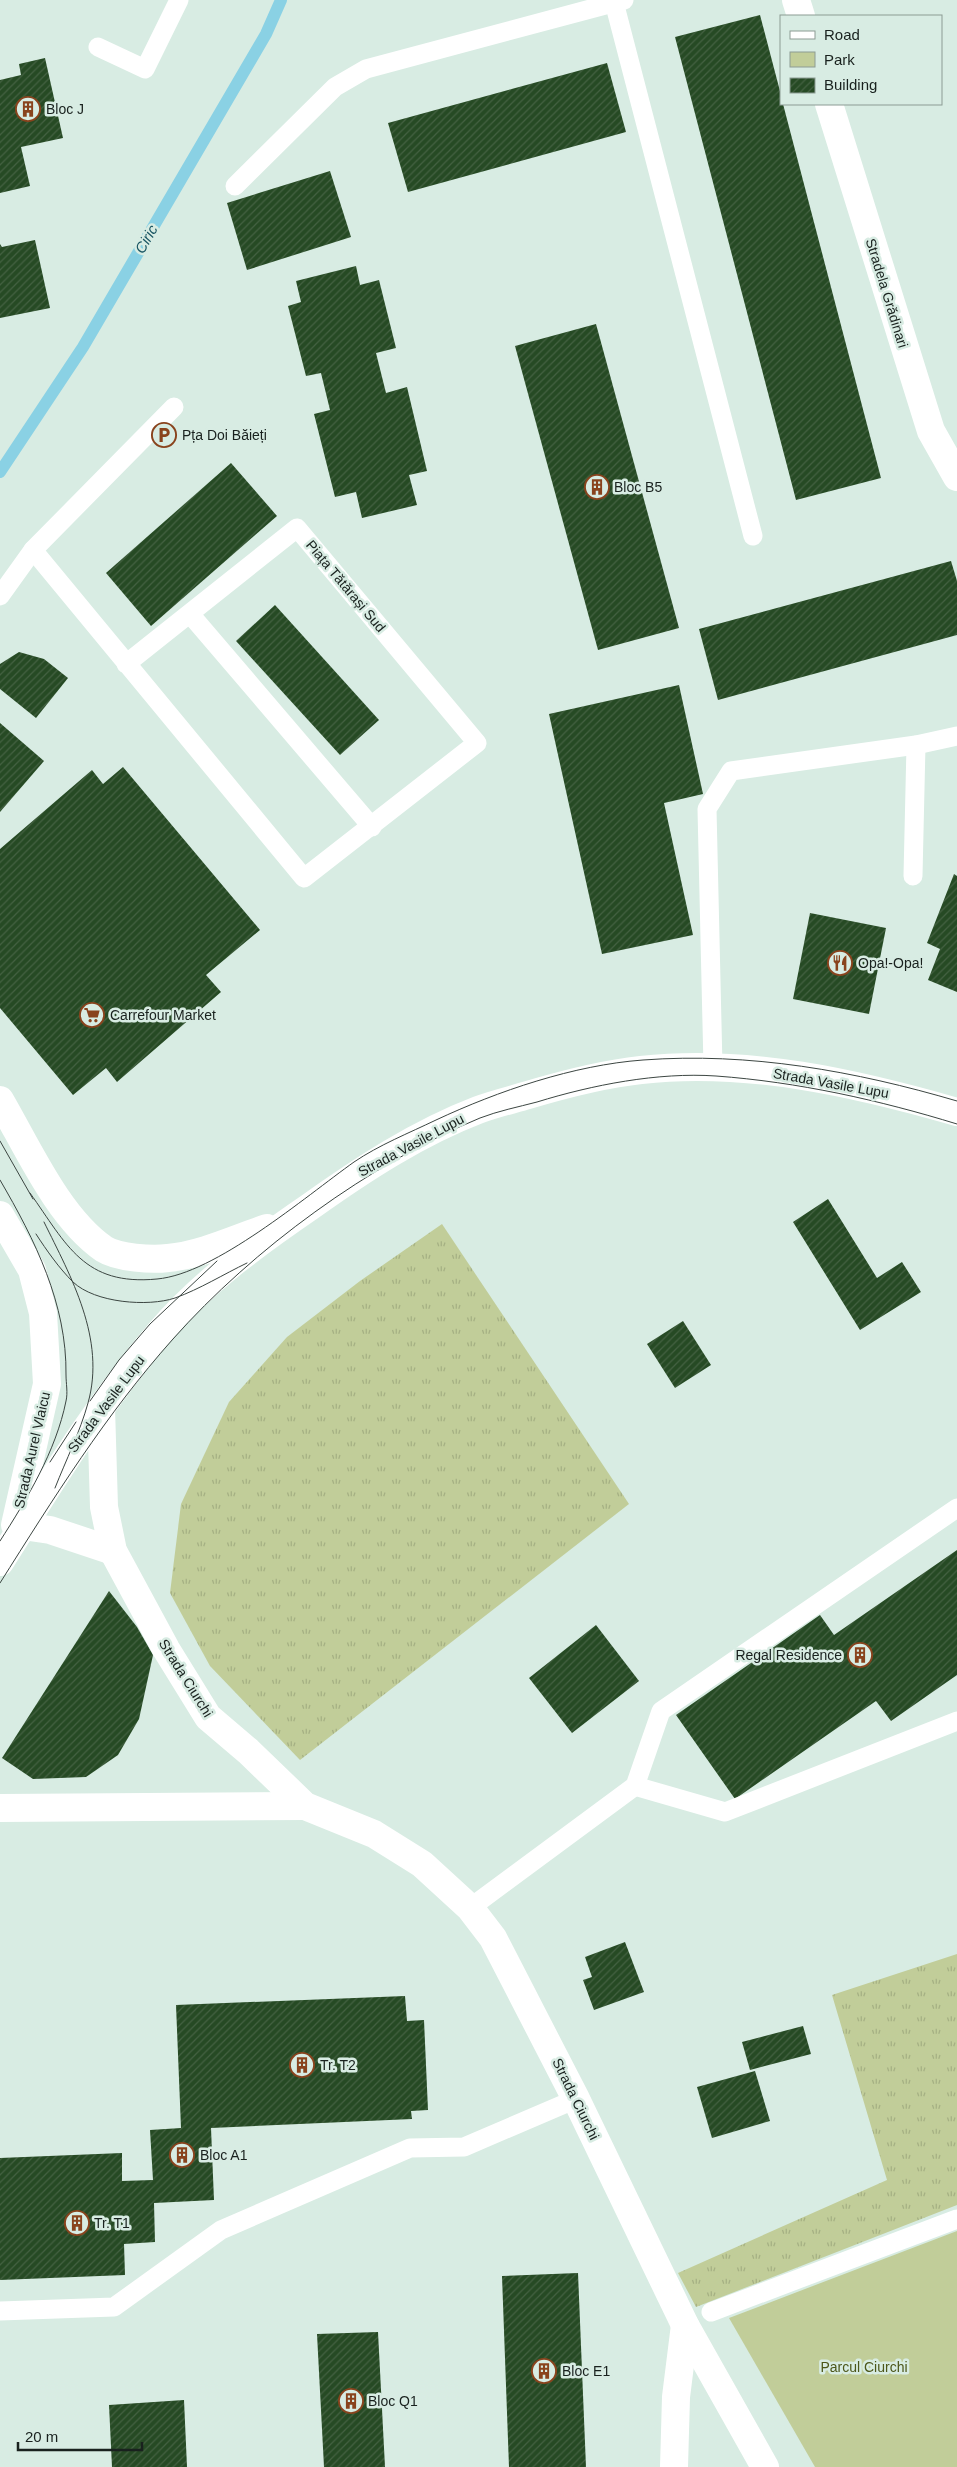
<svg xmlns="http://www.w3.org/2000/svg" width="957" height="2467" viewBox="0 0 957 2467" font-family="Helvetica,sans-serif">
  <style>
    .grass { fill: url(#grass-tufts) }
    .park { fill: #c1cd99 }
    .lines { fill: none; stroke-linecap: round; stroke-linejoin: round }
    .stream { stroke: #8ad1e4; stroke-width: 12 }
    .building { fill: url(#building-hatch) }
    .service { stroke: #fff; stroke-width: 19 }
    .minor { stroke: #fff; stroke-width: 28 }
    .tertiary { stroke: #fff; stroke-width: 28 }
    .secondary { stroke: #fff; stroke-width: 28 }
    .tram { stroke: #3c4642; stroke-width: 1 }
    .labels { text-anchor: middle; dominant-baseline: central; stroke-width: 5; stroke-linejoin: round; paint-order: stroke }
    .poi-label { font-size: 14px; fill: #19211e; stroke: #d8ece3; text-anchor: start }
    .street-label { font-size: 14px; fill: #19211e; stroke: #d8ece3 }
    .park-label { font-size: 14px; fill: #4c571a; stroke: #d8ece3 }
    .water-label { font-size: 15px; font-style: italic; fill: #195562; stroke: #d8ece3 }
  </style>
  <defs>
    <pattern id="grass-tufts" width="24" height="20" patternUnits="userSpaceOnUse" patternTransform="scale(1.25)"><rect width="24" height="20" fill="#c1cd99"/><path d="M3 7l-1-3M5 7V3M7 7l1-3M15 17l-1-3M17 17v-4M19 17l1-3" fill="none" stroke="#a5b083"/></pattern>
    <pattern id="building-hatch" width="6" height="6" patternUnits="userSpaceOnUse" patternTransform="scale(1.25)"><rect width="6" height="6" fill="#264a24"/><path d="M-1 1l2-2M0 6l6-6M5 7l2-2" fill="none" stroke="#446142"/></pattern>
  </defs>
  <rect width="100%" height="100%" fill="#d8ece3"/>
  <g class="grass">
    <polygon points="442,1224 629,1504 300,1760 210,1666 170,1593 181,1504 229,1402 287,1337 360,1281"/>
    <polygon points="957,1954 957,2205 696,2307 678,2273 887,2180 832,1995"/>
  </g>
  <polygon class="park" points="957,2231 957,2467 815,2467 729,2318"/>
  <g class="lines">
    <polyline class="stream" points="0,472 83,347 266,34 281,0"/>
  </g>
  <g class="building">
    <polygon points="760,15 781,95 781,104 783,104 881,478 796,500 675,37"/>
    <polygon points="45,58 63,138 21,147 30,186 0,193 0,80 21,75 19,64"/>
    <polygon points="607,63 626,132 408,192 388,123"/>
    <polygon points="330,171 351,237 247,270 227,203"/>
    <polygon points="35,240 50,308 0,318 0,244 2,247"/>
    <polygon points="356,266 360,285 379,280 396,348 376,353 386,393 407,387 427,471 409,475 417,505 362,518 356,492 335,497 314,414 330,410 321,373 306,376 288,306 301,302 296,281"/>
    <polygon points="596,324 679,628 598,650 515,346"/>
    <polygon points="231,463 277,516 151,626 106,573"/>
    <polygon points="951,561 957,581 957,635 718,700 699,629"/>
    <polygon points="275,605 379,720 340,755 236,641"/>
    <polygon points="19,652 44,659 68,678 36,718 0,689 0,664"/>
    <polygon points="679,685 703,794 664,803 693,935 602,954 549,714"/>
    <polygon points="0,723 44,761 0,812"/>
    <polygon points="123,767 260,930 206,975 221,992 117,1082 106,1068 73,1095 0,1008 0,849 92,770 103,784"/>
    <polygon points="954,874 957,876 957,992 928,980 940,949 927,943"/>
    <polygon points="810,913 886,928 869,1014 793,999"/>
    <polygon points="828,1199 877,1278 902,1262 921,1292 860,1330 793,1222"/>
    <polygon points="683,1321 711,1365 675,1388 647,1344"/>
    <polygon points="957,1550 957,1675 891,1721 876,1701 735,1799 676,1715 820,1615 834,1635"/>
    <polygon points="109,1591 137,1627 153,1655 139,1719 118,1755 86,1777 33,1779 2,1758"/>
    <polygon points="596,1625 639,1681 572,1733 529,1678"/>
    <polygon points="625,1942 644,1992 594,2010 583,1980 592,1977 585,1957"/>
    <polygon points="405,1996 407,2021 424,2020 428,2110 411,2111 412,2119 211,2128 214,2200 154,2203 155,2242 124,2244 125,2275 0,2280 0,2158 122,2153 122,2181 153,2180 150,2130 181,2128 176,2005"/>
    <polygon points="803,2026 811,2054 750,2070 742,2042"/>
    <polygon points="755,2071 770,2121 712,2138 697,2087"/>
    <polygon points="578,2273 586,2467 509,2467 502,2276"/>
    <polygon points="378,2332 385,2467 324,2467 317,2334"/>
    <polygon points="184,2400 187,2467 112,2467 109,2405"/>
  </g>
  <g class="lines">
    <g class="service">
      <polyline points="614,2 753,536"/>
      <polyline points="98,47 145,69 179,0"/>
      <polyline points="235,186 335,87 366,69 624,0"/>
      <polyline points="33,550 304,878 477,743 297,528 126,664"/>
      <polyline points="0,596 33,550 174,407"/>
      <polyline points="190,614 372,827"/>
      <polyline points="913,876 916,745"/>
      <polyline points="713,1067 707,809 731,771 916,745 957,736"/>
      <polyline points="635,1786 725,1812 957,1721"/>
      <polyline points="470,1908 635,1786 661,1711 957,1508"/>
      <polyline points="0,2311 114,2307 221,2230 410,2148 464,2147 576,2099"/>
      <polyline points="711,2312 957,2219"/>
    </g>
    <g class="minor">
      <polyline points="796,0 801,16"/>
      <polyline points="829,104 931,431 957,477"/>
      <polyline points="674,2467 676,2397 685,2325"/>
    </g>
    <g class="tertiary">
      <polyline points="101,1408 104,1507 113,1551 166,1649 208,1717 248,1751 305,1806 374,1834 422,1864 470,1908 493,1938 576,2099 685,2325 765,2467"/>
      <polyline points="23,1526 50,1530 113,1551"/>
      <polyline points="0,1808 305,1806"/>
    </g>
    <g class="secondary">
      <path d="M0,1100C28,1148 58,1217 104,1249C118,1258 152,1260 168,1258C201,1255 235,1239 267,1228"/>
      <polyline points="0,1215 32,1270 43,1313 47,1384 15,1525"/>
      <path d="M0,1562C50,1483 99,1403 160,1332C203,1282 257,1243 311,1206C363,1169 418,1133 478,1110C494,1104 511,1100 528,1095C565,1084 603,1074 641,1070C747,1058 856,1083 957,1112"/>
    </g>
    <g class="tram">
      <polyline points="0,1141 33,1199"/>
      <path d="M0,1180C35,1240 67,1304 66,1375C66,1383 68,1393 66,1401C56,1451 27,1499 0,1541"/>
      <path d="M30,1193C67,1245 84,1286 157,1279C215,1274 305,1197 354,1162C379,1145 409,1133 436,1120C498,1091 574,1065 643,1060C749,1052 855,1071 957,1101"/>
      <path d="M44,1222C71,1277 106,1339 88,1403C80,1432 66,1460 55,1488"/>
      <path d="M36,1234C47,1251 59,1268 73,1282C95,1303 148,1307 175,1298C200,1289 224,1274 247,1263"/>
      <polyline points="90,1401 119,1360 150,1324 217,1261"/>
      <polyline points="50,1462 76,1422"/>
      <path d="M0,1583C53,1499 106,1414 173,1339C253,1249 369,1164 480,1118C498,1111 518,1107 537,1102C592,1085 658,1072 716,1076C798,1082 879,1100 957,1124"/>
    </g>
  </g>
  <defs>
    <symbol id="building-ring" viewBox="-11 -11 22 22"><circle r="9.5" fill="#d8ece3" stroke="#89431d" stroke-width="1.5"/><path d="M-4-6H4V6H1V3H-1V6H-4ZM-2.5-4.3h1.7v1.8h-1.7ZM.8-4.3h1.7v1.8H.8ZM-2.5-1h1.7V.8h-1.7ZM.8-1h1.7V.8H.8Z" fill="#89431d"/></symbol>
    <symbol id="parking-ring" viewBox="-11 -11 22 22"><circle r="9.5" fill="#d8ece3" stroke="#89431d" stroke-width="1.5"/><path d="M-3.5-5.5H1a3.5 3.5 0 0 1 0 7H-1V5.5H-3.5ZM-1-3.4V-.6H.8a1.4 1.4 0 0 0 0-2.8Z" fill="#89431d"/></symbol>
    <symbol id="restaurant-ring" viewBox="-11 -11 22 22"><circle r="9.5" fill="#d8ece3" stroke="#89431d" stroke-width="1.5"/><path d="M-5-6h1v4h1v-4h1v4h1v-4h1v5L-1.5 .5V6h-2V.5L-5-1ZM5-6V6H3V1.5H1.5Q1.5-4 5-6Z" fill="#89431d"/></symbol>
    <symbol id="supermarket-ring" viewBox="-11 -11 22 22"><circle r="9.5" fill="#d8ece3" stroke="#89431d" stroke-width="1.5"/><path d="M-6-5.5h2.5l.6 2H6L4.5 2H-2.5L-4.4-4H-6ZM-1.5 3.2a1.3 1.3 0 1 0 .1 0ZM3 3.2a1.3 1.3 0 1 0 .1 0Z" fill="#89431d"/></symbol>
  </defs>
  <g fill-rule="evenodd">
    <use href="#building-ring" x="14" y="95" width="28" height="28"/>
    <use href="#parking-ring" x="150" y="421" width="28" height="28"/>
    <use href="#building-ring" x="583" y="473" width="28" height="28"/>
    <use href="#restaurant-ring" x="826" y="949" width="28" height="28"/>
    <use href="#supermarket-ring" x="78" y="1001" width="28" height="28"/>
    <use href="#building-ring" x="846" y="1641" width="28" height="28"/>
    <use href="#building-ring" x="288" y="2051" width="28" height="28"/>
    <use href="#building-ring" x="168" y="2141" width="28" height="28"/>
    <use href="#building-ring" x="63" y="2209" width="28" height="28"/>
    <use href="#building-ring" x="530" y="2357" width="28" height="28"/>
    <use href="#building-ring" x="337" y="2387" width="28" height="28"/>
  </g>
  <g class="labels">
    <g class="poi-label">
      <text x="46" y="109">Bloc J</text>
      <text x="182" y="435">Pța Doi Băieți</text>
      <text x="614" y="487">Bloc B5</text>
      <text x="858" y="963">Opa!-Opa!</text>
      <text x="110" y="1015">Carrefour Market</text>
      <text x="842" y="1655" text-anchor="end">Regal Residence</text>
      <text x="320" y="2065">Tr. T2</text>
      <text x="200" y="2155">Bloc A1</text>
      <text x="94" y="2223">Tr. T1</text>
      <text x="562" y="2371">Bloc E1</text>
      <text x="368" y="2401">Bloc Q1</text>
    </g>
    <g class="street-label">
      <text transform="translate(887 293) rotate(73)">Stradela Grădinari</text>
      <text transform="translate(346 586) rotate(50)">Piața Tătărași Sud</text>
      <text transform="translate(831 1083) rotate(10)">Strada Vasile Lupu</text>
      <text transform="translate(411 1145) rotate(-28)">Strada Vasile Lupu</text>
      <text transform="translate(106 1404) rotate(-53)">Strada Vasile Lupu</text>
      <text transform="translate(32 1450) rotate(-77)">Strada Aurel Vlaicu</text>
      <text transform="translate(186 1678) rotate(58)">Strada Ciurchi</text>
      <text transform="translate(576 2099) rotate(64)">Strada Ciurchi</text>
    </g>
    <g class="park-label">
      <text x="864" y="2367">Parcul Ciurchi</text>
    </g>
    <g class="water-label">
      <text transform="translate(146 239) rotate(-60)">Ciric</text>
    </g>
  </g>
  <rect x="780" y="15" width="162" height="90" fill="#d8ece3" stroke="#8c9b94"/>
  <rect x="790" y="31" width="25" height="8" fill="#ffffff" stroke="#8c9b94"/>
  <text x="824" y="40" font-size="15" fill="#19211e">Road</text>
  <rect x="790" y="52" width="25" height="15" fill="#c1cd99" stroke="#8c9b94"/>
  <text x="824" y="65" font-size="15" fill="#19211e">Park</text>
  <rect x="790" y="78" width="25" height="15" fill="url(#building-hatch)" stroke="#8c9b94"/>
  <text x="824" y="90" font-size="15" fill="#19211e">Building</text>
  <path d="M18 2442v8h124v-8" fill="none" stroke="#19211e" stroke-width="2.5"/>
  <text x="25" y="2442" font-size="15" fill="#19211e" stroke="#d8ece3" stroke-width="4" paint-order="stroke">20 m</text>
</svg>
